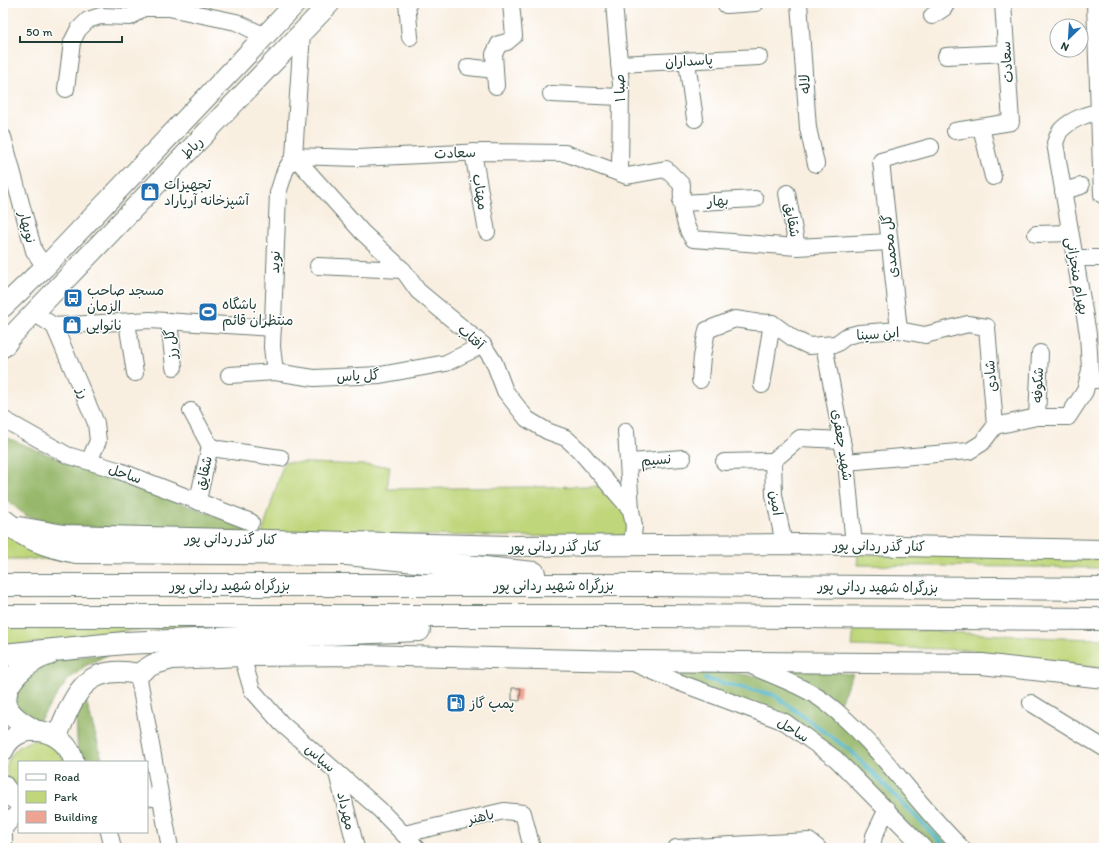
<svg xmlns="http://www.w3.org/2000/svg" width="1107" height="851" viewBox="0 0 1107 851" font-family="Itim,'Playpen Sans Arabic',sans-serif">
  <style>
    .green { fill: #bfd67a; stroke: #6f8a57 }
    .forest { fill: #97b76a; stroke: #5b7a4f }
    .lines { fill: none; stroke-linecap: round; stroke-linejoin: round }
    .stream { stroke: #48b3c6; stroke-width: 4 }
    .building { fill: #eea393 }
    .minor-casing { stroke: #6b7b71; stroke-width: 18 }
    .major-casing { stroke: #6b7b71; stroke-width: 22 }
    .highway-casing { stroke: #6b7b71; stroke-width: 24 }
    .minor { stroke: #fff; stroke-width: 16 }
    .major { stroke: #fff; stroke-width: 20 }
    .highway { stroke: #fff; stroke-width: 22 }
    .labels { text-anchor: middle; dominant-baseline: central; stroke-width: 3; stroke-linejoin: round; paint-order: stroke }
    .street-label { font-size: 14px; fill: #1f3d34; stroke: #fff }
    .poi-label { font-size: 14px; fill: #1f3d34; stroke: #fff; text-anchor: start }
  </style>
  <rect width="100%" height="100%" fill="#fff"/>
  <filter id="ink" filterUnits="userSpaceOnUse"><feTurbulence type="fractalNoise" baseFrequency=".025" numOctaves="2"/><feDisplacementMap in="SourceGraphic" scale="8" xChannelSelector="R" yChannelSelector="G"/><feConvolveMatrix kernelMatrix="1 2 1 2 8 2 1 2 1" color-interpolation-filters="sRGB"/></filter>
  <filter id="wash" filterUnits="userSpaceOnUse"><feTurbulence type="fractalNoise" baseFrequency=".012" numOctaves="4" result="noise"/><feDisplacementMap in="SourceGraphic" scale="16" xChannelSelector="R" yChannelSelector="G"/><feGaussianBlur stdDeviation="0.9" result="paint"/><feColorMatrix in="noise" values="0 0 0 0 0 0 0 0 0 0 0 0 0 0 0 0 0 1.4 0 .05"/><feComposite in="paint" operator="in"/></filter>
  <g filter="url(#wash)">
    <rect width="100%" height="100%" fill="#f9efe1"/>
    <g class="green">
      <polygon points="284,462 390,466 387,489 598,486 626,514 629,530 621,537 262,534"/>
      <polygon points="3,532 92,559 3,559"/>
      <polygon points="858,554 1104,557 1104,568 857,565"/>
      <polygon points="3,621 356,624 134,630 3,647"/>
      <polygon points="854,627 1057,638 1104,639 1104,669 969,650 852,646"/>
      <path d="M36,740C50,743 59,748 64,762H19V793C16,789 11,785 9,780C0,760 18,743 36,740Z"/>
    </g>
    <g class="forest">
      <polygon points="3,436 66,462 234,522 256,534 66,526 26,516 3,497"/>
      <polygon points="109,654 85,666 67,681 38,722 12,709 20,681 55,659"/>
      <polygon points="771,667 853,674 840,702 811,685"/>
      <polygon points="682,670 715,670 761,677 798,690 839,718 957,848 930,848 842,758 678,676"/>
      <polygon points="83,690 103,762 80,762 78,758 76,718"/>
    </g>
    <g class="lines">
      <polyline class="stream" points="705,679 774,695 852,752 947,848"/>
    </g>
    <g id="blocks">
      <polygon class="building" points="512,688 521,688 520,701 512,700"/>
    </g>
  </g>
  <g filter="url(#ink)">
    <use href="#blocks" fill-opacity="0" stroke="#6b7b71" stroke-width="1"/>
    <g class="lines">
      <defs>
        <g id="minor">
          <polyline points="407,3 410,37"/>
          <polyline points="614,3 621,85 620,173"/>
          <polyline points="799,3 808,128 816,164"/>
          <polyline points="1095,3 1102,195"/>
          <polyline points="726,5 756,3"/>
          <polyline points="932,16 944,8 947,3"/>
          <polyline points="946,56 1006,53"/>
          <polyline points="687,62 695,119"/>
          <polyline points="619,64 759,57"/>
          <polyline points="468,67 495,70"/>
          <polyline points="496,86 494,54 499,44 507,42 514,36 511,3"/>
          <polyline points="66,89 72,42 78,30 88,20 100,16 130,17 143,8 169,8 236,22 265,36"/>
          <polyline points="551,94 621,97"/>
          <polyline points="981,127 993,177"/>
          <polyline points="955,131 1011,122 1003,3"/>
          <polyline points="3,137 34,251 45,267"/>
          <polyline points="473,152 487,232"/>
          <path d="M294,156L358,158L483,152L565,153L627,176L666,169L682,185C681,203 682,223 693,239L797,247L889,242"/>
          <polyline points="294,156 362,232 403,270 418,291 483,345 494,362 505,391 527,419 547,431 566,438 580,451 631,510 634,526 632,545"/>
          <polyline points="1063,191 1081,186"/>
          <polyline points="787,193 797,247"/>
          <polyline points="681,203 755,199"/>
          <polyline points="1036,234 1070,233"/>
          <polyline points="1074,258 1104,258"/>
          <polyline points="318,266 403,270"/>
          <polyline points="34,313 54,326 150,320 273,328"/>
          <polyline points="169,321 174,367"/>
          <polyline points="127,322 135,373"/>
          <polyline points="54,326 96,423 98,441 89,461"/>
          <polyline points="899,330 881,161 931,147"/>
          <polyline points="824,345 846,462 854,545"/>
          <polyline points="275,372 272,347 278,193 285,171 294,156 302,33"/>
          <polyline points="229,375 275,372 314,378 380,375 446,363 483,345"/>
          <polyline points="700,380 702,357 707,330 735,319 754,322 772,323 794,339 809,346 836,344 847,336 859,333 899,330 925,335 968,324 987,327 995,426"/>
          <polyline points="1088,380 1104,380"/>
          <polyline points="762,385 772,323"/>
          <polyline points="191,411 210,446 218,449 281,458"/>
          <polyline points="1037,417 1040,353"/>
          <polyline points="3,419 67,455 117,470 251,522"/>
          <polyline points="626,431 631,510"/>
          <polyline points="630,462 683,458"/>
          <polyline points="724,462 773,461"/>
          <path d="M846,462L969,451L982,443L995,426L1037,417H1068L1085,391L1090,370L1088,334L1055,143C1057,139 1058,132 1062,129C1072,119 1090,112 1104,112"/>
          <polyline points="198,500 210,446"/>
          <polyline points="784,544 774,495 773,461 800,438 842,440"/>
          <polyline points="242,656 252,690 281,723 379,809 417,848"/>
          <path d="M748,662L754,667C778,678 803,686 825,702C878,742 914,802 962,848"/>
          <polyline points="633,663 678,682 785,722 836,759 924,848"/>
          <polyline points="138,674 170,848"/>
          <polyline points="1031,703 1104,748"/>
          <polyline points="337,773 356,848"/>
          <polyline points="147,797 161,799"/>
          <polyline points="4,829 4,848"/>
          <polyline points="3,830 19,810"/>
          <polyline points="109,832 113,848"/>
          <polyline points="404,834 504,811 523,813 532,848"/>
          <polyline points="676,848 809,841 818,848"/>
          <polyline points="872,848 874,836 887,809"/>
        </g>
        <g id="major">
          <polyline points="3,307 45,267 296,3"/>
          <polyline points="3,345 330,3"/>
          <polyline points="19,527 64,535 511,546 803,544 1104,550"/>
          <path d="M57,736C75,694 85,663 138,674L152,665L172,659L242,656L360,655L629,661L982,664L1104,678"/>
          <path d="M3,751C18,717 67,729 74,762"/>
          <polyline points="3,785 13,798 19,801"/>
        </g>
        <g id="highway">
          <polyline points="3,346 7,341"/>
          <path d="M3,520C26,539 47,546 76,552L347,554L534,573"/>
          <polyline points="3,585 656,585 1104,589"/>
          <polyline points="3,616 652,616 1104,619"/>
          <polyline points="3,655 125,643 419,630"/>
          <path d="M33,730C24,725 9,716 6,705C1,681 28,661 48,654"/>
        </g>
      </defs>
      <use href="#minor" class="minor-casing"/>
      <use href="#major" class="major-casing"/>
      <use href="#highway" class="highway-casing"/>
      <use href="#minor" class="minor"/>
      <use href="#major" class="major"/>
      <use href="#highway" class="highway"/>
    </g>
  </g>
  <defs>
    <symbol id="shop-square" viewBox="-11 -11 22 22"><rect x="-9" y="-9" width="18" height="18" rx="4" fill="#1f6fb2" stroke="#fff"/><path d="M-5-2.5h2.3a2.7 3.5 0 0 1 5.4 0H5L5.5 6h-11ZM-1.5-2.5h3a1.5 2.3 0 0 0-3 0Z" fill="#fff"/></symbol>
    <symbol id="bus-square" viewBox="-11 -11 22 22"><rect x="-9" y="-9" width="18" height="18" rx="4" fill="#1f6fb2" stroke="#fff"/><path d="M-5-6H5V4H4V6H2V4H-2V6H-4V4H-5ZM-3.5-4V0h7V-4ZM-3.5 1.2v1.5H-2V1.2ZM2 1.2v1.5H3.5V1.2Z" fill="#fff"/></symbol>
    <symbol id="stadium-square" viewBox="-11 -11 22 22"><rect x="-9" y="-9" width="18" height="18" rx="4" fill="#1f6fb2" stroke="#fff"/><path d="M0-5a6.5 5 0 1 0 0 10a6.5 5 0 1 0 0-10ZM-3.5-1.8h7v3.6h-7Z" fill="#fff"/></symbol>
    <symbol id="fuel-square" viewBox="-11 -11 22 22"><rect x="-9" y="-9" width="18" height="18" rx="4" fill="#1f6fb2" stroke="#fff"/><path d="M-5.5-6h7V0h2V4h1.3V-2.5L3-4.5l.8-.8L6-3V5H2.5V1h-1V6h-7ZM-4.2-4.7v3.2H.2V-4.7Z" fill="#fff"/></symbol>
  </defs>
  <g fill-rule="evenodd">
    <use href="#shop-square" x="139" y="181" width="22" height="22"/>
    <use href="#bus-square" x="62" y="287" width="22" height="22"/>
    <use href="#stadium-square" x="197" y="301" width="22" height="22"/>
    <use href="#shop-square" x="61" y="314" width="22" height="22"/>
    <use href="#fuel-square" x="445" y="692" width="22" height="22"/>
  </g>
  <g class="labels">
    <g class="street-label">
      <text transform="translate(689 61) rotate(-3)">پاسداران</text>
      <text transform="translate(1007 62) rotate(-94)">سعادت</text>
      <text transform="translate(805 84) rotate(-94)">لاله</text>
      <text transform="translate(620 88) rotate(-92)">صبا ۱</text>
      <text transform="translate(192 148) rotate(-46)">رباط</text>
      <text transform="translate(455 153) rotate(-2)">سعادت</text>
      <text transform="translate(480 192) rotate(80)">مهتاب</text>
      <text transform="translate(718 201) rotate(-3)">بهار</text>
      <text transform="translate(792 220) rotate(79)">شقایق</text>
      <text transform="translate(27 227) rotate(75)">نوبهار</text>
      <text transform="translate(890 246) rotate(-96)">گل محمدی</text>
      <text transform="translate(275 262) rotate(-88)">نوید</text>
      <text transform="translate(1077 276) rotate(80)">بهرام منجزانی</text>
      <text transform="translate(878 334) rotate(-4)">ابن سینا</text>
      <text transform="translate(471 337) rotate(42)">آفتاب</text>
      <text transform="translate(171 344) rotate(-96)">گل رز</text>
      <text transform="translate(358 376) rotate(-3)">گل یاس</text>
      <text transform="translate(991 376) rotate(-95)">شادی</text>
      <text transform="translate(1038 385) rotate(-88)">شکوفه</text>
      <text transform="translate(83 393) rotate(67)">رز</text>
      <text transform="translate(842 445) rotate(81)">شهید جعفری</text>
      <text transform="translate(656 460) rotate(-5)">نسیم</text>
      <text transform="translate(204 473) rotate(-78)">شقایق</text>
      <text transform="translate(125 474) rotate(19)">ساحل</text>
      <text transform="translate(776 503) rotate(82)">امین</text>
      <text transform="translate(231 539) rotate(1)">کنار گذر ردانی پور</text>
      <text x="555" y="546">کنار گذر ردانی پور</text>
      <text transform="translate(879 546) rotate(1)">کنار گذر ردانی پور</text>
      <text x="230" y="585">بزرگراه شهید ردانی پور</text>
      <text x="554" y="585">بزرگراه شهید ردانی پور</text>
      <text transform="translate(878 587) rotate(1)">بزرگراه شهید ردانی پور</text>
      <text transform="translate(793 730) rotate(31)">ساحل</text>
      <text transform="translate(320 758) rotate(41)">سپاس</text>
      <text transform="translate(346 811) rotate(76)">مهرداد</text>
      <text transform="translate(481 817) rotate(-13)">باهنر</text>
    </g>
    <g class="poi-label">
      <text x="164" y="184">تجهیزات<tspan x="164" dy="16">آشپزخانه آریاراد</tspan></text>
      <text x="87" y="290">مسجد صاحب<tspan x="87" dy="16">الزمان</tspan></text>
      <text x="222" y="304">باشگاه<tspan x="222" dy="16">منتظران قائم</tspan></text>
      <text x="86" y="325">نانوایی</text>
      <text x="470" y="703">پمپ گاز</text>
    </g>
  </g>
  <rect width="1107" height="851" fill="none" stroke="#fff" stroke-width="16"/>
  <rect x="18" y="761" width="130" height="72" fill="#ffffff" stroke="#a5b1ae"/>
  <rect x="26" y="774" width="20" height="6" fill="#ffffff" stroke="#a5b1ae"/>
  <text x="54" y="781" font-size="12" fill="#1f3d34">Road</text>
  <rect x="26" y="791" width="20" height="12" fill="#bfd67a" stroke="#a5b1ae"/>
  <text x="54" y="801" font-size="12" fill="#1f3d34">Park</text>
  <rect x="26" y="811" width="20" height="12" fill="#eea393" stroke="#a5b1ae"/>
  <text x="54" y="821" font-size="12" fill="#1f3d34">Building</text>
  <g transform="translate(1069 38) rotate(205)"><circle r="19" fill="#ffffff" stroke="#a5b1ae"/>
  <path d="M0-3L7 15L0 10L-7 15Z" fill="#1f6fb2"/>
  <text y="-6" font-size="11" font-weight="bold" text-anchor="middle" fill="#1f3d34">N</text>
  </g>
  <path d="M20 36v6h102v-6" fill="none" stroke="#1f3d34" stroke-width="2"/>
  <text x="26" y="36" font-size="12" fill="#1f3d34" stroke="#ffffff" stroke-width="3" paint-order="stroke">50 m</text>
</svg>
